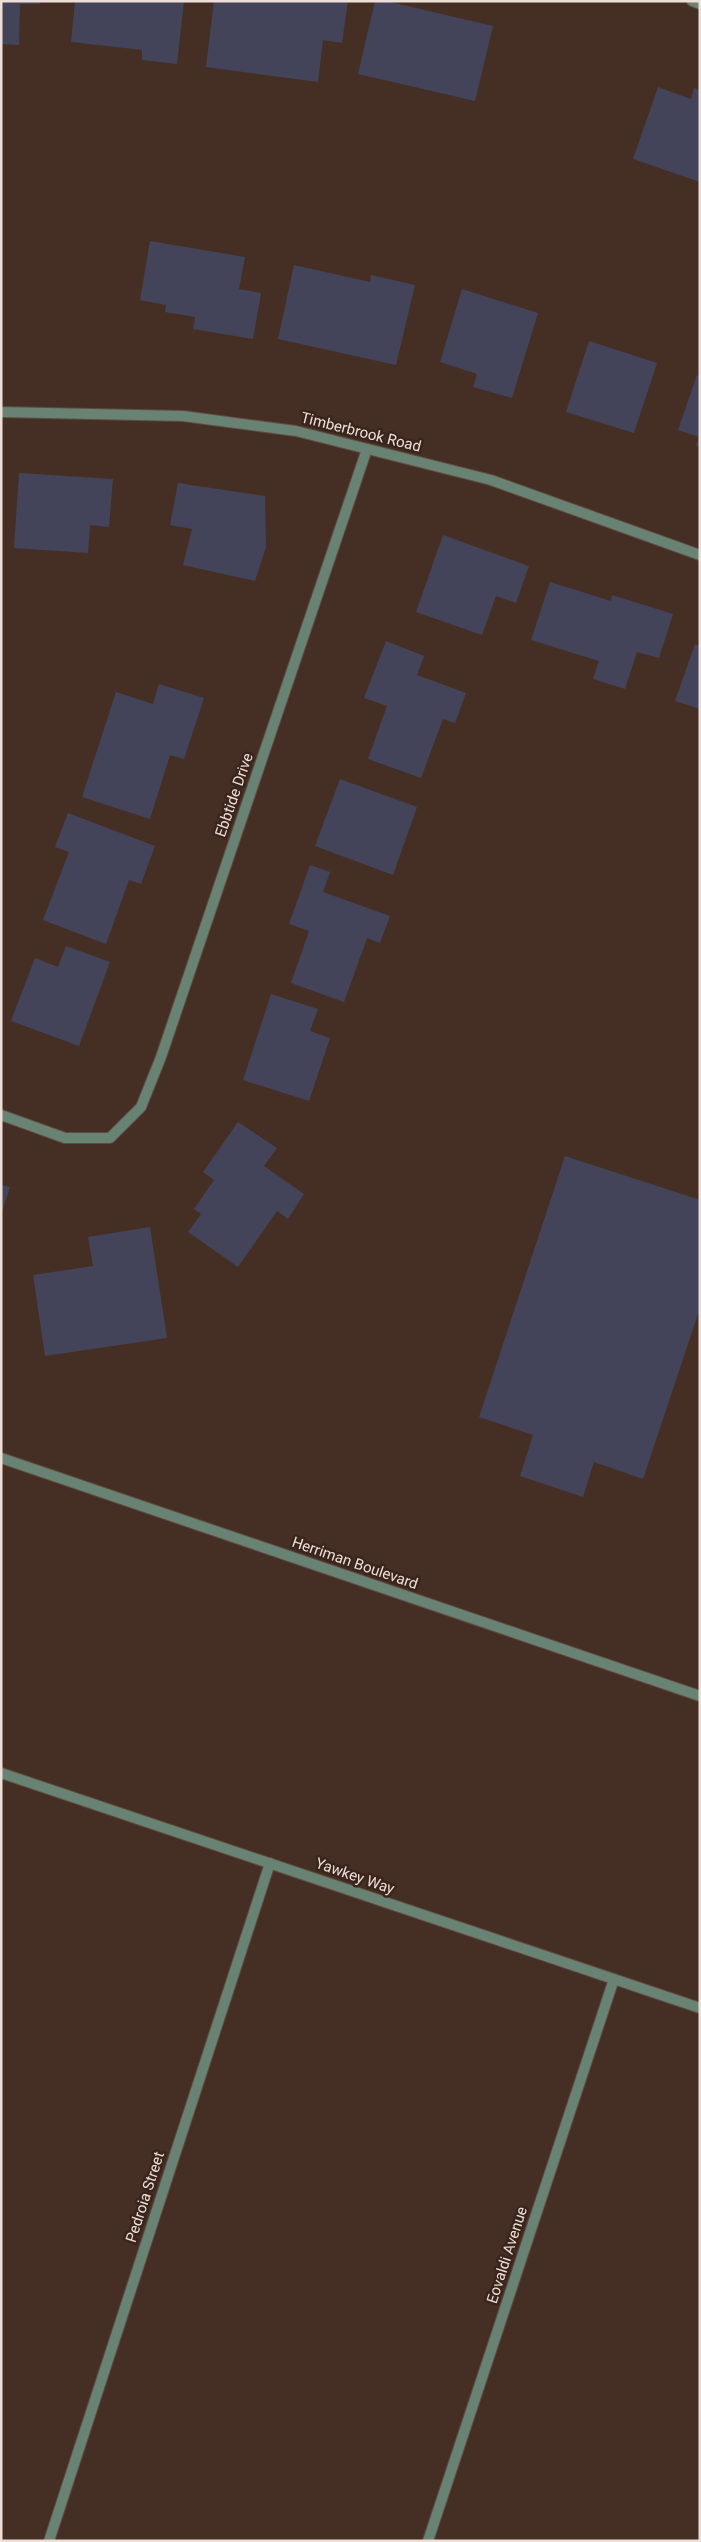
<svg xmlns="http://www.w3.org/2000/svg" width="701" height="2542" viewBox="0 0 701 2542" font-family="Roboto,sans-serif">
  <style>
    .building { fill: #43445a }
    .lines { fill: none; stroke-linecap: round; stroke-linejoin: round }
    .minor-casing { stroke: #604b42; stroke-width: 12 }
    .tertiary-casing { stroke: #604b42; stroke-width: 12 }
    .minor { stroke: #688273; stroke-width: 10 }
    .tertiary { stroke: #688273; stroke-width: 10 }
    .labels { text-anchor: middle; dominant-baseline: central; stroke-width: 5; stroke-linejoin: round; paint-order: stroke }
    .street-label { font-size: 15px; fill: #eddfd8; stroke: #3a251c }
  </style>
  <rect width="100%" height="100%" fill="#452f25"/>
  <g class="building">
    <polygon points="1,1 40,1 40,4 20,4 19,45 1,44"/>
    <polygon points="75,1 184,1 177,64 142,60 142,50 71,42"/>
    <polygon points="214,1 348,1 342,43 323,40 318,82 206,67"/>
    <polygon points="375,1 386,1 493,26 475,101 358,74"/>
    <polygon points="658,87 691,99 694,88 700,90 700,182 633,159"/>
    <polygon points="150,241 245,257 239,289 261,293 253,339 193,329 195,317 165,312 166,305 140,300"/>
    <polygon points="294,265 370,282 371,275 415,285 396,365 278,339"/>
    <polygon points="462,289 538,313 512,398 473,387 477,374 440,362"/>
    <polygon points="589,341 657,363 634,433 566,412"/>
    <polygon points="697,375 700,376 700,447 696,446 699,437 678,430"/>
    <polygon points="19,473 113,479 109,527 90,525 88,553 14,548"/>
    <polygon points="178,483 265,496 266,547 255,581 183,565 192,529 170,525"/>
    <polygon points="443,535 529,566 516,603 496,596 482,635 416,612"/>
    <polygon points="550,582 611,601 612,595 673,614 659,658 637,652 625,689 593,679 599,661 531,640"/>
    <polygon points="386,641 424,656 417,675 466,693 455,723 443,719 421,778 368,759 387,706 364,698"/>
    <polygon points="695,644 700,646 700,709 675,701"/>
    <polygon points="159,684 204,698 184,759 170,755 150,819 82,797 116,692 153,704"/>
    <polygon points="340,779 417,807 393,875 315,846"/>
    <polygon points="68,813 155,846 141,884 129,880 106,944 43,920 69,852 55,847"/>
    <polygon points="310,865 330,872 323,892 390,916 380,943 367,938 344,1002 291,983 309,931 289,924"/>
    <polygon points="66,946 110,962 79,1046 11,1021 35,958 58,967"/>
    <polygon points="271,994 318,1009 310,1031 330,1038 309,1101 243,1080"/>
    <polygon points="238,1122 277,1148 264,1166 304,1194 288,1219 277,1211 238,1267 188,1232 201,1214 194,1209 214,1180 203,1172"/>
    <polygon points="565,1156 700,1200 700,1308 643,1479 594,1462 583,1497 520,1476 533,1435 479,1417"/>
    <polygon points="1,1185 10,1187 2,1212 1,1212"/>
    <polygon points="150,1227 167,1338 45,1356 33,1275 93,1266 88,1237"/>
  </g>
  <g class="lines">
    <defs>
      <g id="minor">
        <polyline points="692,1 700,4"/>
        <polyline points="1,412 183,416 296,431 491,480 700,555"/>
        <polyline points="1,1115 65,1138 110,1138 141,1107 161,1057 367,449"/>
        <polyline points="1,1773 700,2008"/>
        <polyline points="49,2541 270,1863"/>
        <polyline points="428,2541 614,1979"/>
      </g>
      <polyline id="tertiary" points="1,1458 700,1696"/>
    </defs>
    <use href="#minor" class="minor-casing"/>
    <use href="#tertiary" class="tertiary-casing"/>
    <use href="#minor" class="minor"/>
    <use href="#tertiary" class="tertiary"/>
  </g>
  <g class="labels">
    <g class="street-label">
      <text transform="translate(361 432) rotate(14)">Timberbrook Road</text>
      <text transform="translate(234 795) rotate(-71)">Ebbtide Drive</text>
      <text transform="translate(355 1563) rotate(19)">Herriman Boulevard</text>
      <text transform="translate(355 1876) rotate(19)">Yawkey Way</text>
      <text transform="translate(145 2197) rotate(-72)">Pedroia Street</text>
      <text transform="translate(507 2255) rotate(-72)">Eovaldi Avenue</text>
    </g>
  </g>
  <rect width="701" height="2542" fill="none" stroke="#eddfd8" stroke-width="5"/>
</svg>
